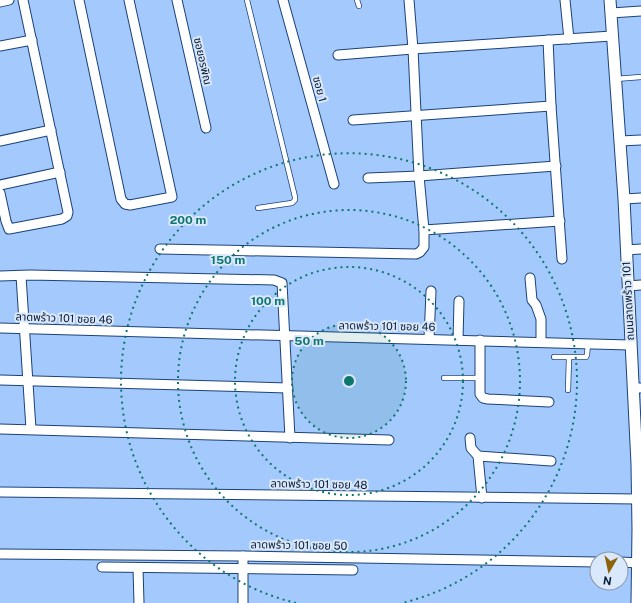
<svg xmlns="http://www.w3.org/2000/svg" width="641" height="603" viewBox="0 0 641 603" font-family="'Public Sans','Noto Sans Thai',sans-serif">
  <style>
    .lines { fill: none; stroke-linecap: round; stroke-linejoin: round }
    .service-casing { stroke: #1a4279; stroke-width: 6 }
    .minor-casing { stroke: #1a4279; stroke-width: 11 }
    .tertiary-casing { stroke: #1a4279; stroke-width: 13 }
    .service { stroke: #fff; stroke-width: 4.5 }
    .minor { stroke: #fff; stroke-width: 9 }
    .tertiary { stroke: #fff; stroke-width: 11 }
    .ring { fill: none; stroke: #0f766e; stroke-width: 2; stroke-dasharray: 2 4 }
    .labels { text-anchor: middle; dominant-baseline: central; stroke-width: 4; stroke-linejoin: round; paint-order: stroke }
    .street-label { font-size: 11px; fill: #0a1b33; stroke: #dae8fc }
    .centre { fill: #0f766e; stroke: #dae8fc; stroke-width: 2 }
    .ring-label { font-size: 12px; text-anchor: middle; font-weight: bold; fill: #0f766e; stroke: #dae8fc; stroke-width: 4; stroke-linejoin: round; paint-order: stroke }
  </style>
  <rect width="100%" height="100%" fill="#a4c9fd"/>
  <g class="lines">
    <defs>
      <g id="service">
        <polyline points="247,0 295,197 295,200 292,203 258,208"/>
        <polyline points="357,0 359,6"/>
        <polyline points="615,79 641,77"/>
        <polyline points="554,357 586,357 587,355 588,343"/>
        <polyline points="444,378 480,378"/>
        <polyline points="568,390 569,358"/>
      </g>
      <g id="minor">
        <polyline points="79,0 121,199 125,204 130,205 172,197 129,0"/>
        <polyline points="177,0 206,128"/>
        <polyline points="283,0 334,184"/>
        <polyline points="565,0 569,39"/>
        <polyline points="0,2 9,0"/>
        <polyline points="611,13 641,11"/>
        <polyline points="548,40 551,106 562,259"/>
        <polyline points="0,46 32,40"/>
        <polyline points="338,55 413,49 612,36"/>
        <polyline points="353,120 551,106"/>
        <polyline points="0,141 51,130"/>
        <polyline points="620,141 641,140"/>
        <polyline points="368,178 419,176 556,166"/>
        <polyline points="0,185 60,172"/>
        <polyline points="0,193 6,221 9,229 62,219 67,216 68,212 23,0"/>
        <polyline points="624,199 641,198"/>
        <polyline points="424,230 560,221"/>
        <polyline points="160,249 416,254 420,252 424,247 424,230 419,176 413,49 409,0"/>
        <polyline points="626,250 641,249"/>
        <polyline points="0,276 30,275 274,280 282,283 290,438"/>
        <polyline points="21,276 31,429"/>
        <polyline points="530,278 532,300 536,305 541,319 541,342"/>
        <polyline points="628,286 641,285"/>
        <polyline points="0,328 630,345"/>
        <polyline points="429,339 431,291"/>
        <polyline points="458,340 459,301"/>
        <polyline points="480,340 480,394 483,398 488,399 549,402"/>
        <polyline points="0,380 288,388"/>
        <polyline points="633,388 641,388"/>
        <polyline points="0,429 389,440"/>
        <polyline points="470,438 471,448 478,456 482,498"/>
        <polyline points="478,456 551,461"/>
        <polyline points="0,492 638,499"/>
        <polyline points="0,554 243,556 597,562"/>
        <polyline points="621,562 638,563"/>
        <polyline points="102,567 353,570"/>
        <polyline points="138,568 139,603"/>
        <polyline points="243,603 243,556"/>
      </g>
      <polyline id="tertiary" points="610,0 624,199 637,464 638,529 637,603"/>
    </defs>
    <use href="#service" class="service-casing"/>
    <use href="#minor" class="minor-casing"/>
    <use href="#tertiary" class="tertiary-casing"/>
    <use href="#service" class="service"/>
    <use href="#minor" class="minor"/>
    <use href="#tertiary" class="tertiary"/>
  </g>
  <circle cx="349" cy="381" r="57" fill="#0f766e" fill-opacity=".12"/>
  <g class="ring">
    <circle cx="349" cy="381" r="57"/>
    <circle cx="349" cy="381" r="114"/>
    <circle cx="349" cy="381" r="171"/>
    <path d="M296 603A228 228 0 1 1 402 603"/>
  </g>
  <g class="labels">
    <g class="street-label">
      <text transform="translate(203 61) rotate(77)">ซอยอรพิณ</text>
      <text transform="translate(320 89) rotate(75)">ซอย 1</text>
      <text transform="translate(628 301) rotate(-93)">ถนนลาดพร้าว 101</text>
      <text transform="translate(64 318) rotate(2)">ลาดพร้าว 101 ซอย 46</text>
      <text transform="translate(387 326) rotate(1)">ลาดพร้าว 101 ซอย 46</text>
      <text transform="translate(319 484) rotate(1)">ลาดพร้าว 101 ซอย 48</text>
      <text transform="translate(299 545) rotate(1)">ลาดพร้าว 101 ซอย 50</text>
    </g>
  </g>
  <circle cx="349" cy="381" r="6" class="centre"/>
  <g class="ring-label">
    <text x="188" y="224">200 m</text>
    <text x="228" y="264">150 m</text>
    <text x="268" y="305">100 m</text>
    <text x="309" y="345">50 m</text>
  </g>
  <g transform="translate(609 571) rotate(189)"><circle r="19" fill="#dae8fc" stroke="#8796ac"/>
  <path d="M0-3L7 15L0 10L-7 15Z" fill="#8f630a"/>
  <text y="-6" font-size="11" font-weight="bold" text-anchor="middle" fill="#0a1b33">N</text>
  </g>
</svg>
